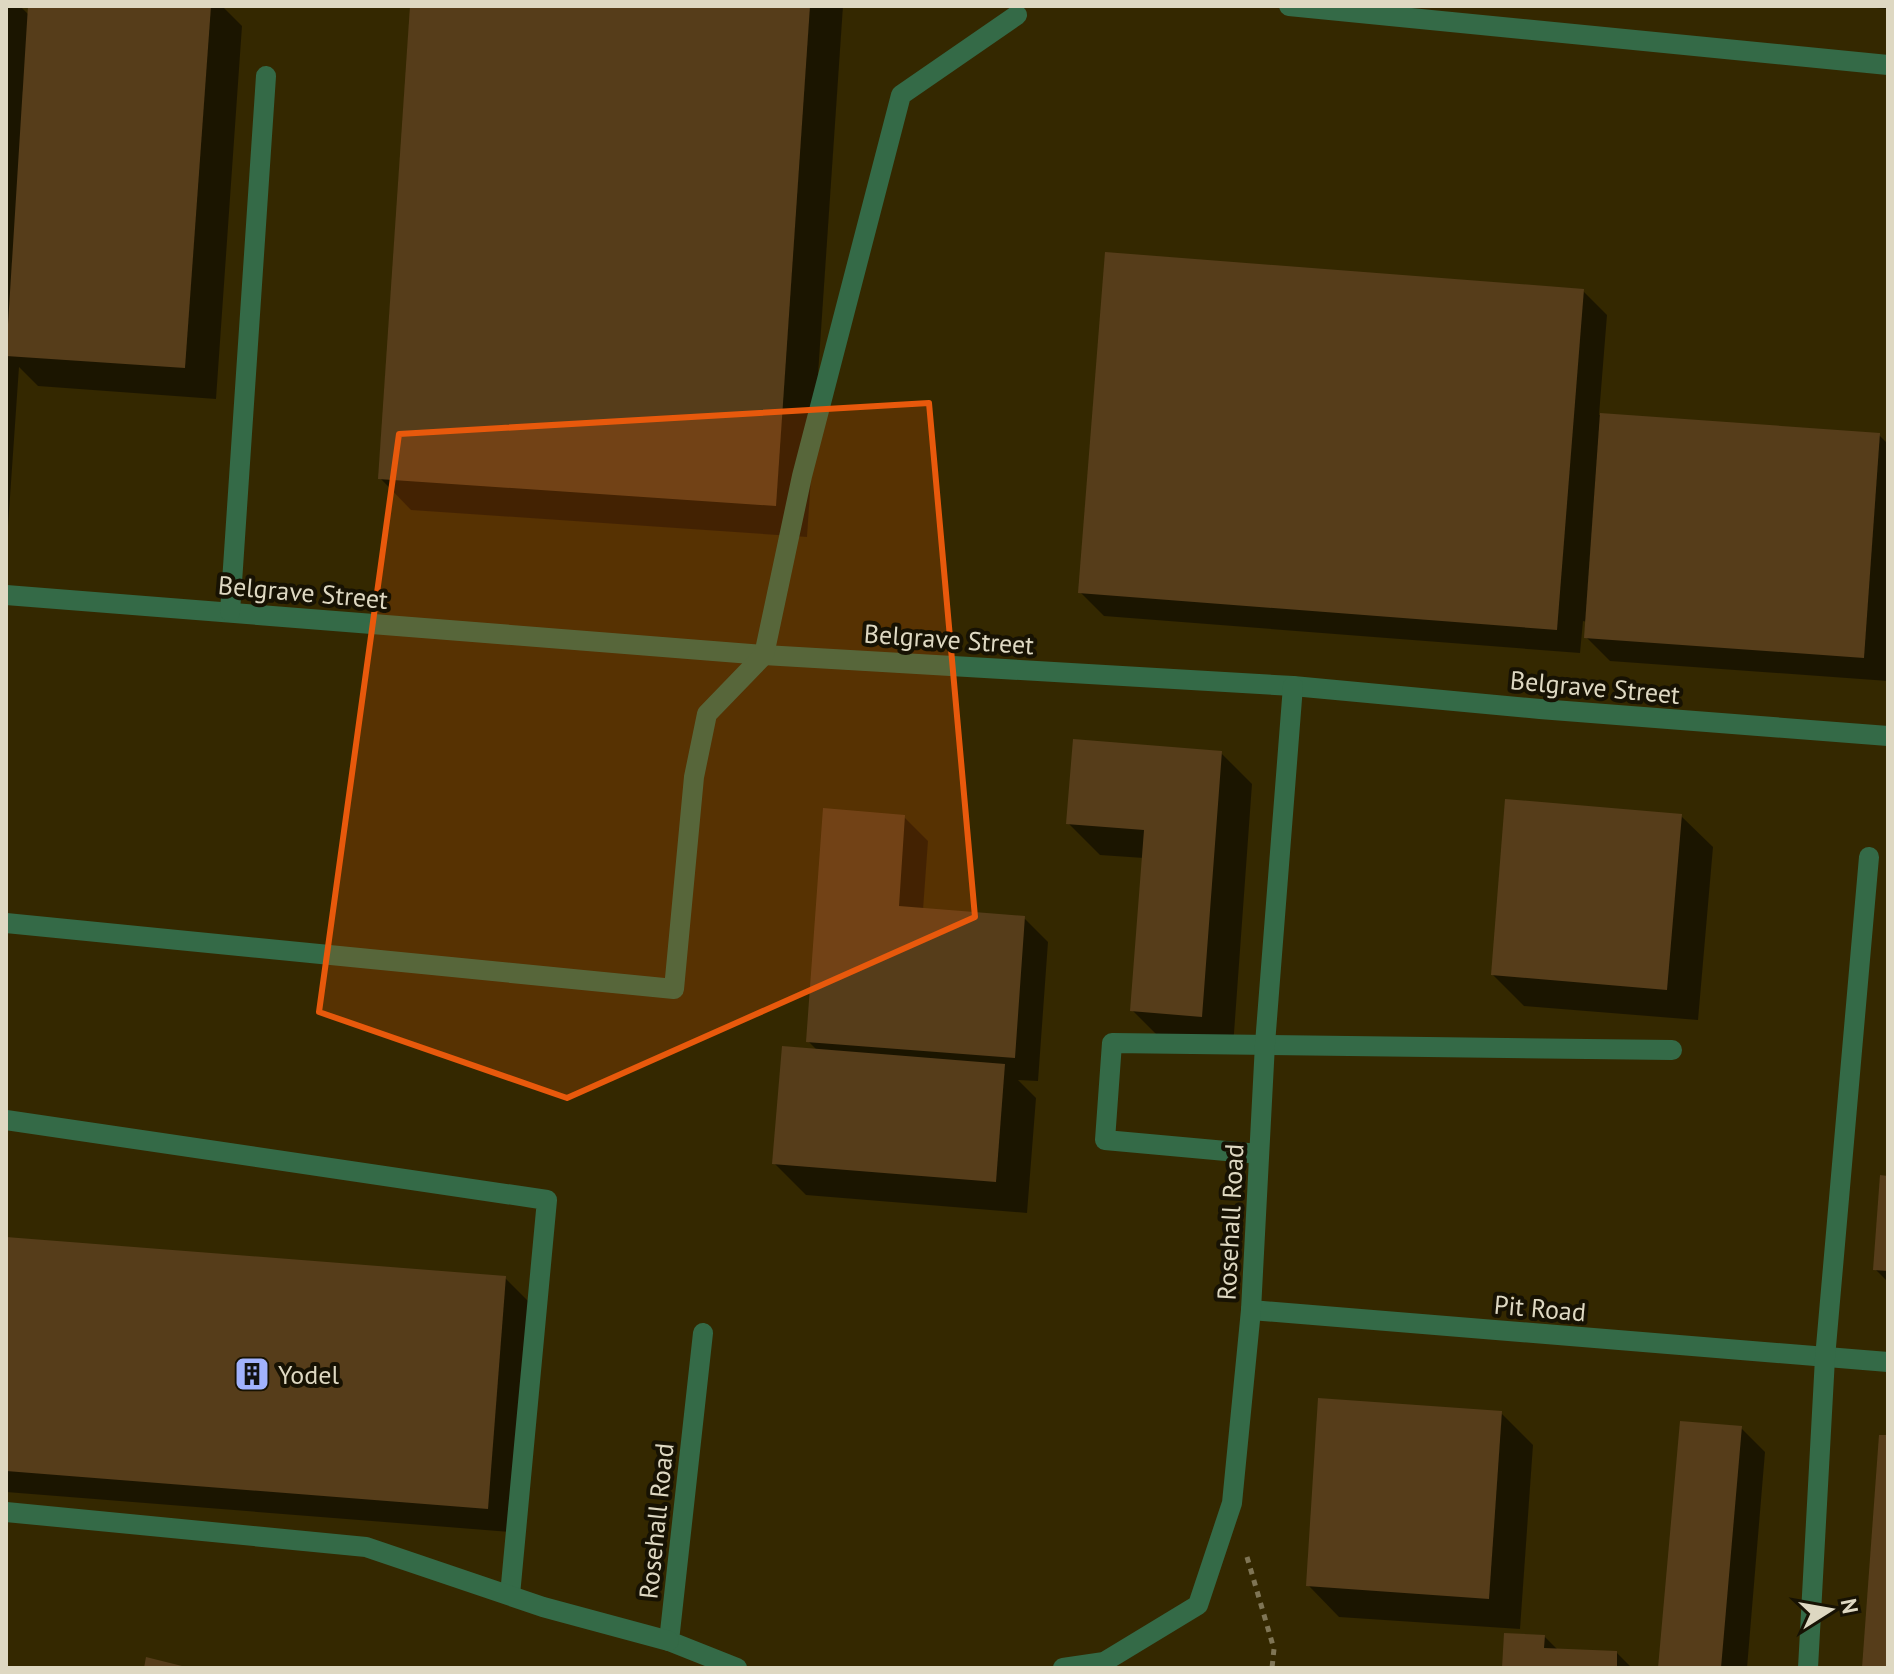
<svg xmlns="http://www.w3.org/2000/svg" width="1894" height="1674" viewBox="0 0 1894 1674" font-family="'PT Sans',sans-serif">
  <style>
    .shadow { fill: #0007 }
    .building { fill: #563d1a }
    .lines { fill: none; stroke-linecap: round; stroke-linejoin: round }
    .path { stroke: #7f7555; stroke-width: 5; stroke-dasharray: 6 6; stroke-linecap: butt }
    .minor { stroke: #346a47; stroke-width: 20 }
    .marked { fill: #e8590c; fill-opacity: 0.2; stroke: #e8590c; stroke-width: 6; stroke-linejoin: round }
    .labels { text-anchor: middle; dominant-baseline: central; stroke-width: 8; stroke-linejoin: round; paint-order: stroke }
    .street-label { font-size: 26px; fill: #ded8c2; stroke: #171203 }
    .poi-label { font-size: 26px; fill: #ded8c2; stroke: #171203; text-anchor: start }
  </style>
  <rect width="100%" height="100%" fill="#342800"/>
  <g class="shadow">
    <polygon points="6,6 20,6 30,16 30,6 222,6 242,26 216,399 38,386 19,367 6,555"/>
    <polygon points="412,6 843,6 807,537 411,510 380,478"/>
    <polygon points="1852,6 1888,6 1888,9"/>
    <polygon points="1583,291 1607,315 1599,415 1879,435 1888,444 1888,681 1610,661 1586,637 1587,622 1583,621 1580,653 1104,616 1080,592"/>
    <polygon points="1221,753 1252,784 1233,1047 1164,1042 1132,1010 1144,858 1100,855 1068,823"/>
    <polygon points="1681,816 1713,847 1698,1020 1524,1006 1493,975"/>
    <polygon points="904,817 928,841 923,910 1024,918 1048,942 1038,1081 1018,1080 1036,1098 1027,1213 806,1195 775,1164 818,1051 808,1041"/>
    <polygon points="1888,1178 1888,1282 1875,1269"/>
    <polygon points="6,1239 505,1278 529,1302 511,1532 6,1492"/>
    <polygon points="1501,1413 1533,1445 1520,1629 1339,1617 1308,1585"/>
    <polygon points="1741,1428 1765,1452 1747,1668 1660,1668"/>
    <polygon points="1544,1636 1558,1650 1617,1653 1632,1668 1504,1668"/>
  </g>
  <g class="building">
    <polygon points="28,6 211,6 185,368 6,356"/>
    <polygon points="410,6 810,6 776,506 378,479"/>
    <polygon points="1105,252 1584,289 1557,630 1078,593"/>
    <polygon points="1600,413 1880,433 1864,658 1584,638"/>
    <polygon points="1073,739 1222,751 1202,1017 1130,1011 1144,830 1066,824"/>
    <polygon points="1505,799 1682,814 1667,990 1491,975"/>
    <polygon points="823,808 905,815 899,906 1025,916 1015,1058 806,1042"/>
    <polygon points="782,1046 1005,1064 996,1182 772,1164"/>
    <polygon points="1880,1175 1888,1176 1888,1271 1873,1270"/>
    <polygon points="6,1237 506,1276 488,1509 6,1471"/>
    <polygon points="1318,1398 1502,1411 1489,1599 1306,1586"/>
    <polygon points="1680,1421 1742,1426 1721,1668 1658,1668"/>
    <polygon points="1879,1435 1888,1435 1888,1668 1862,1668"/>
    <polygon points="1504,1633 1545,1635 1544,1648 1617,1651 1617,1668 1502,1668"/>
    <polygon points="146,1657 186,1667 186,1668 144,1668"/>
  </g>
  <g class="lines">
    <polyline class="path" points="1247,1557 1274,1649 1272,1668"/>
    <g class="minor">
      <polyline points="1289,6 1888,65"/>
      <polyline points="6,595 764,655 1293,686 1540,709 1888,736"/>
      <polyline points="230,612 266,76"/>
      <polyline points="6,923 674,989 694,777 707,714 764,655 802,476 901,95 1017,15"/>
      <polyline points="6,1120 547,1200 510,1595"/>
      <polyline points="1259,1154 1105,1140 1112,1043 1672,1050"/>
      <polyline points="1251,1310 1888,1362"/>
      <polyline points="703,1333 669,1641 737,1668"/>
      <polyline points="6,1512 366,1547 543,1607 669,1641"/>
      <polyline points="1063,1668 1104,1662 1198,1605 1232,1503 1251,1310 1265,1044 1293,686"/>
      <polyline points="1808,1668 1825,1358 1869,857"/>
    </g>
  </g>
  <path class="marked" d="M929,403L975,917L567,1098L319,1012L399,434Z"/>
  <defs>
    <symbol id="building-square" viewBox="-11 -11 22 22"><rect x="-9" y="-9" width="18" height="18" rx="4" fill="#a1b2fd" stroke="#171203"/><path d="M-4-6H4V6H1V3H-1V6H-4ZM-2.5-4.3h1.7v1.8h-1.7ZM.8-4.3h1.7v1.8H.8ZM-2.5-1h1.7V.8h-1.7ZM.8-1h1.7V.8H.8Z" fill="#111"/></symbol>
  </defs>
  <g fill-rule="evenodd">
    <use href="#building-square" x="232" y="1354" width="40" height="40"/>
  </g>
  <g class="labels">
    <g class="street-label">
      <text transform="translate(303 592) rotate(5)">Belgrave Street</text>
      <text transform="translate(949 639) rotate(4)">Belgrave Street</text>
      <text transform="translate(1595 687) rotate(5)">Belgrave Street</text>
      <text transform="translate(1230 1222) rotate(-87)">Rosehall Road</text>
      <text transform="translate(1540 1308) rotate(5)">Pit Road</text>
      <text transform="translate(656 1521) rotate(-84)">Rosehall Road</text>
    </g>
    <g class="poi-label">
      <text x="278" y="1374">Yodel</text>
    </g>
  </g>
  <rect width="1894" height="1674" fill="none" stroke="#ded8c2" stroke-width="16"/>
  <g transform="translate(1830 1610) rotate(79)" stroke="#171203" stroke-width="6" paint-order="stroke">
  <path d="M0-6L14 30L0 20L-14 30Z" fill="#ded8c2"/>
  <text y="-12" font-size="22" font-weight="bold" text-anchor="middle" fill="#ded8c2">N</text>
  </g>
</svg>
